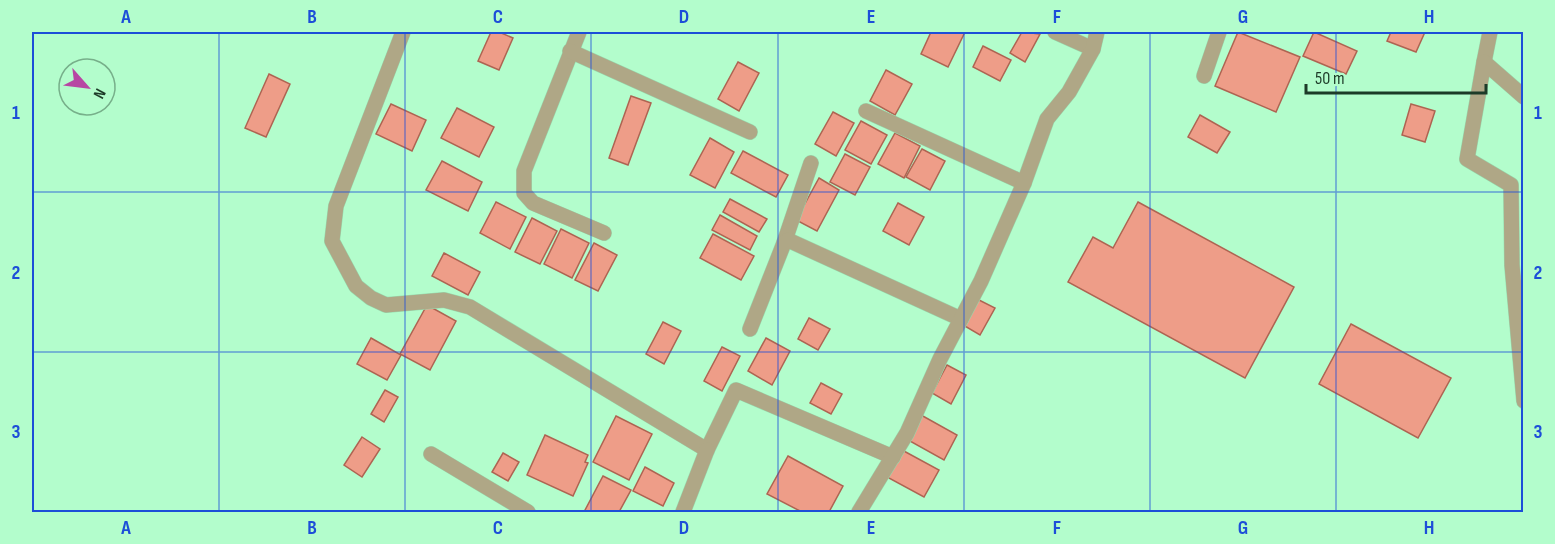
<svg xmlns="http://www.w3.org/2000/svg" width="1555" height="544" viewBox="0 0 1555 544" font-family="'Sofia Sans Condensed',sans-serif">
  <style>
    .building { fill: #ee9d88; stroke: #ae6452; stroke-width: 1.5 }
    .lines { fill: none; stroke-linecap: round; stroke-linejoin: round }
    .minor-casing { stroke: #98daae; stroke-width: 16 }
    .minor { stroke: #afa786; stroke-width: 15 }
    .grid { fill: none; stroke: #1d4ed8; stroke-width: 1.5; stroke-opacity: 0.55 }
    .neatline { fill: none; stroke: #1d4ed8; stroke-width: 2 }
    .grid-label { font-size: 20px; text-anchor: middle; font-weight: bold; fill: #1d4ed8 }
  </style>
  <rect width="100%" height="100%" fill="#b3fdcc"/>
  <g class="building">
    <polygon points="491,32 499,32 513,38 499,70 478,61"/>
    <polygon points="931,32 965,32 948,67 921,54"/>
    <polygon points="1022,32 1040,34 1025,62 1010,53"/>
    <polygon points="1238,32 1300,57 1276,112 1215,86"/>
    <polygon points="1314,32 1357,51 1346,74 1303,56"/>
    <polygon points="1391,32 1425,32 1416,52 1387,41"/>
    <polygon points="983,46 1011,60 1000,81 973,67"/>
    <polygon points="738,62 759,73 739,111 718,99"/>
    <polygon points="886,70 912,84 895,115 870,101"/>
    <polygon points="269,74 290,84 266,137 245,128"/>
    <polygon points="631,96 651,103 628,165 609,158"/>
    <polygon points="391,104 426,120 412,151 376,134"/>
    <polygon points="1411,104 1435,111 1425,142 1402,135"/>
    <polygon points="457,108 494,127 479,157 441,138"/>
    <polygon points="833,112 854,123 836,156 815,144"/>
    <polygon points="1200,115 1230,132 1217,153 1188,137"/>
    <polygon points="861,121 887,135 871,164 845,150"/>
    <polygon points="895,133 920,146 904,178 878,164"/>
    <polygon points="710,138 734,152 715,188 690,175"/>
    <polygon points="922,149 945,161 930,190 906,177"/>
    <polygon points="743,151 788,175 776,197 731,173"/>
    <polygon points="845,154 870,167 855,195 830,182"/>
    <polygon points="442,161 482,182 468,211 426,190"/>
    <polygon points="819,178 839,190 817,231 796,220"/>
    <polygon points="730,199 767,219 759,232 723,212"/>
    <polygon points="496,202 526,217 510,249 480,233"/>
    <polygon points="1138,202 1294,287 1245,378 1068,282 1093,237 1113,248"/>
    <polygon points="898,203 924,217 909,245 883,231"/>
    <polygon points="720,215 757,236 750,250 712,230"/>
    <polygon points="532,218 557,231 540,264 515,252"/>
    <polygon points="561,229 589,243 572,278 544,264"/>
    <polygon points="713,234 754,256 741,280 700,258"/>
    <polygon points="594,243 617,255 598,291 575,280"/>
    <polygon points="444,253 480,272 468,295 432,276"/>
    <polygon points="977,299 995,308 980,335 963,325"/>
    <polygon points="427,305 456,321 430,370 400,354"/>
    <polygon points="809,318 830,329 818,350 798,339"/>
    <polygon points="663,322 681,331 664,364 646,354"/>
    <polygon points="1351,324 1451,378 1418,438 1319,384"/>
    <polygon points="371,338 401,355 387,380 357,364"/>
    <polygon points="766,338 790,351 772,385 748,371"/>
    <polygon points="722,347 740,356 722,391 704,381"/>
    <polygon points="947,365 966,375 951,404 932,393"/>
    <polygon points="821,383 842,394 831,414 810,403"/>
    <polygon points="385,390 398,397 384,422 371,414"/>
    <polygon points="921,415 957,435 944,460 908,440"/>
    <polygon points="616,416 652,434 629,480 593,462"/>
    <polygon points="545,435 588,455 585,462 588,463 573,496 527,475"/>
    <polygon points="362,437 380,449 362,477 344,465"/>
    <polygon points="902,450 939,470 924,497 887,477"/>
    <polygon points="503,453 519,462 508,481 492,472"/>
    <polygon points="788,456 843,486 829,512 802,512 767,494"/>
    <polygon points="645,467 674,483 663,506 633,491"/>
    <polygon points="603,476 631,490 619,512 584,512"/>
  </g>
  <g class="lines">
    <defs>
      <g id="minor">
        <polyline points="403,32 336,206 332,241 356,286 371,298 386,305 444,300 470,307 707,450 736,390 893,457"/>
        <polyline points="579,32 524,171 524,193 533,203 604,233"/>
        <polyline points="1055,32 1093,49"/>
        <polyline points="570,51 750,132"/>
        <polyline points="1484,62 1490,32"/>
        <polyline points="1204,76 1219,32"/>
        <polyline points="1524,97 1484,62 1467,159 1511,185 1512,265 1524,401"/>
        <polyline points="866,111 1024,183"/>
        <polyline points="784,243 811,163"/>
        <polyline points="750,329 784,243 788,240 961,319"/>
        <polyline points="431,454 528,512"/>
        <polyline points="683,512 707,450"/>
        <polyline points="859,512 907,433 940,359 981,281 1024,183 1047,119 1069,92 1093,49 1097,32"/>
      </g>
    </defs>
    <use href="#minor" class="minor-casing"/>
    <use href="#minor" class="minor"/>
  </g>
  <path class="grid" d="M219,32V512M405,32V512M591,32V512M778,32V512M964,32V512M1150,32V512M1336,32V512M32,192H1524M32,352H1524"/>
  <rect width="1555" height="544" fill="none" stroke="#b3fdcc" stroke-width="66"/>
  <g transform="translate(87 87) rotate(118)"><circle r="28" fill="#b3fdcc" stroke="#77af8a" stroke-width="1.5"/>
  <path d="M0-4.5L10 22L0 15L-10 22Z" fill="#b747a3"/>
  <text y="-9" font-size="16" font-weight="bold" text-anchor="middle" fill="#1d3b28">N</text>
  </g>
  <path d="M1306 84v9h180v-9" fill="none" stroke="#1d3b28" stroke-width="3"/>
  <text x="1315" y="84" font-size="18" fill="#1d3b28" stroke="#b3fdcc" stroke-width="4.5" paint-order="stroke">50 m</text>
  <rect x="33" y="33" width="1489" height="478" class="neatline"/>
  <g class="grid-label">
    <text x="126" y="23">A</text>
    <text x="312" y="23">B</text>
    <text x="498" y="23">C</text>
    <text x="684" y="23">D</text>
    <text x="871" y="23">E</text>
    <text x="1057" y="23">F</text>
    <text x="1243" y="23">G</text>
    <text x="1429" y="23">H</text>
    <text x="16" y="119">1</text>
    <text x="1538" y="119">1</text>
    <text x="16" y="279">2</text>
    <text x="1538" y="279">2</text>
    <text x="16" y="438">3</text>
    <text x="1538" y="438">3</text>
    <text x="126" y="534">A</text>
    <text x="312" y="534">B</text>
    <text x="498" y="534">C</text>
    <text x="684" y="534">D</text>
    <text x="871" y="534">E</text>
    <text x="1057" y="534">F</text>
    <text x="1243" y="534">G</text>
    <text x="1429" y="534">H</text>
  </g>
</svg>
